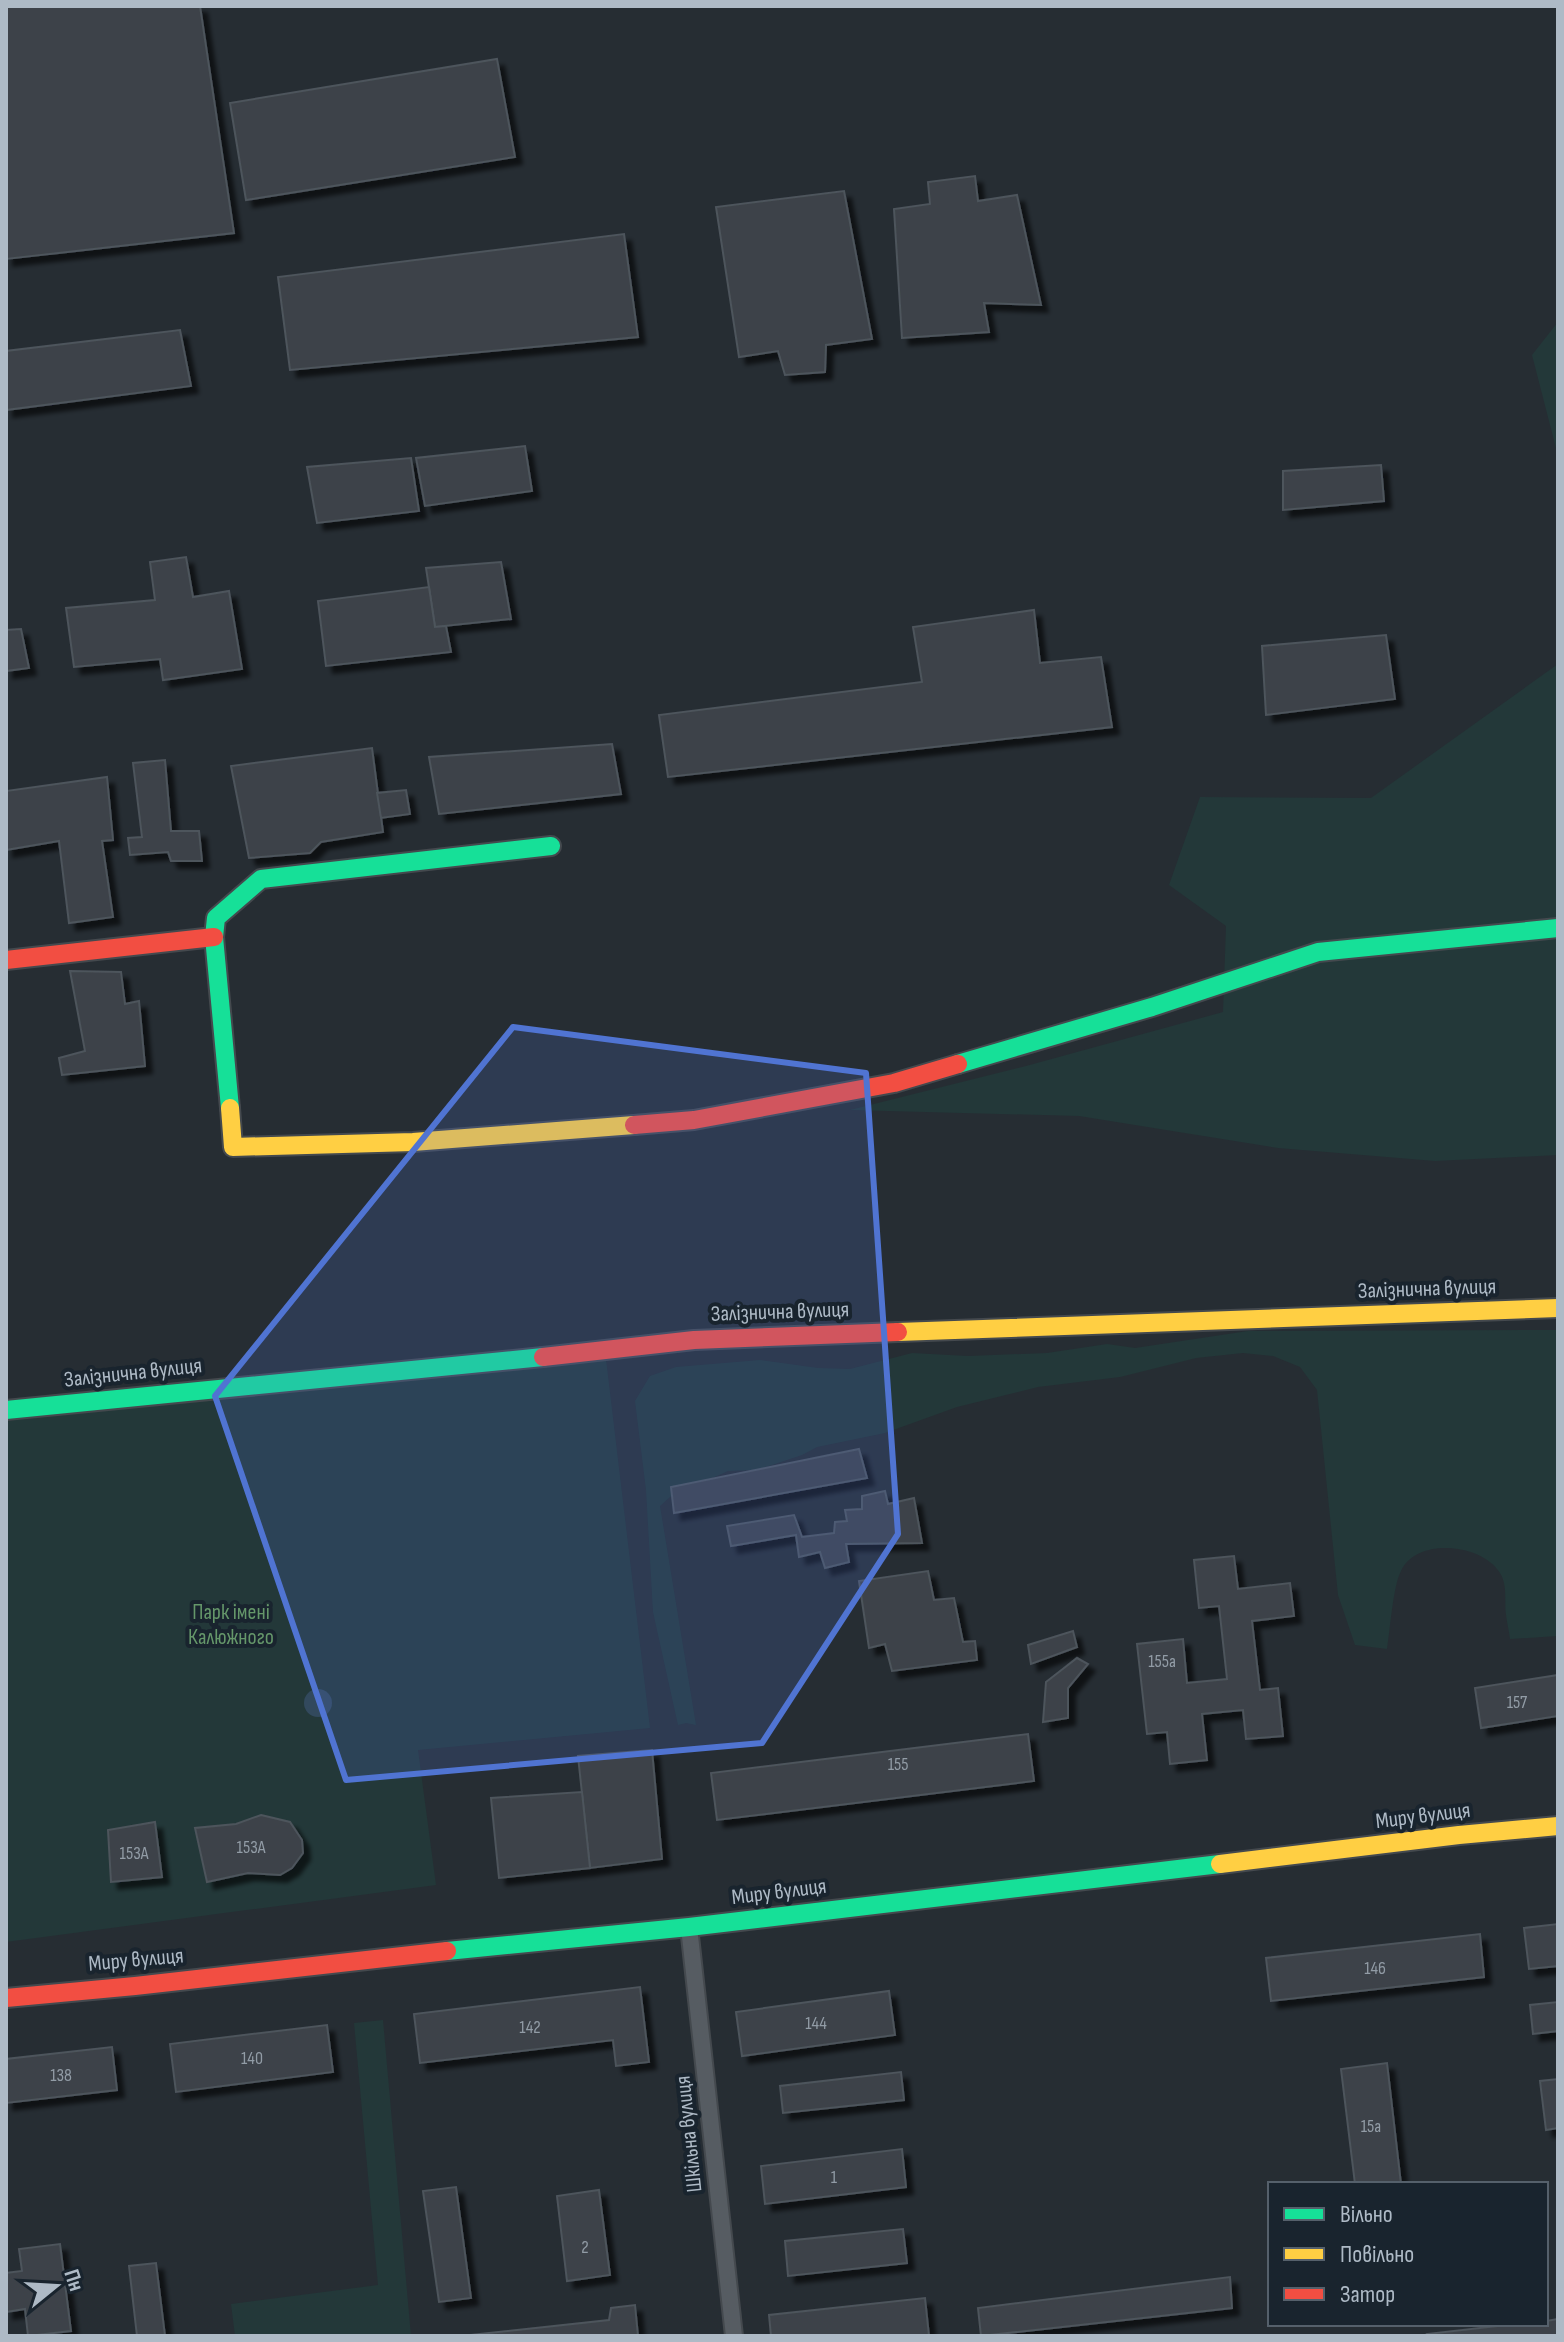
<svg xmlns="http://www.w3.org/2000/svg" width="1564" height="2342" viewBox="0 0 1564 2342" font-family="'Sofia Sans Condensed',sans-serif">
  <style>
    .green { fill: #233839 }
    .water { fill: #32495d }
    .building { fill: #3d4348; stroke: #4d545c; stroke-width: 2; filter: url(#shadow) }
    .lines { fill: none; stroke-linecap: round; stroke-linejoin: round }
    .street-casing { stroke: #44494e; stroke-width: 20 }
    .fast-casing { stroke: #44494e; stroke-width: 22 }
    .slow-casing { stroke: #44494e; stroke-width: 22 }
    .jam-casing { stroke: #44494e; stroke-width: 22 }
    .street { stroke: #565c62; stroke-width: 16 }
    .fast { stroke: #16e098; stroke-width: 18 }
    .slow { stroke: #ffcf43; stroke-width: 18 }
    .jam { stroke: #f24e42; stroke-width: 18 }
    .marked { fill: #5074d2; fill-opacity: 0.2; stroke: #5074d2; stroke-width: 6; stroke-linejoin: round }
    .labels { text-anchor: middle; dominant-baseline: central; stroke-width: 8; stroke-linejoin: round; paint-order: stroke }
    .number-label { font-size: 18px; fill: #929ca6 }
    .street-label { font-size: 22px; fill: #aebac6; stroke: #19242e }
    .park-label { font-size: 22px; fill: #65976a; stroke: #19242e }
  </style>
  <defs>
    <filter id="shadow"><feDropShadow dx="7" dy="7" stdDeviation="2" flood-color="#0009"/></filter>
  </defs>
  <rect width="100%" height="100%" fill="#262d33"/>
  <g class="green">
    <polygon points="1558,322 1558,456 1532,355"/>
    <polygon points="1558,664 1558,1155 1435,1161 1278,1148 1079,1116 850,1110 1026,1066 1223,1012 1226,926 1169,885 1200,797 1371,798"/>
    <path d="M1558,1330V1636L1510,1639C1509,1631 1507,1623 1506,1615C1504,1601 1508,1586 1500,1573C1482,1543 1416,1537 1401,1571C1393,1586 1390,1631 1387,1649L1355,1645L1338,1595L1317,1390L1300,1367L1273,1356L1243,1353L1196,1358L1120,1377L1038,1387L957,1407L885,1433L817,1447L802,1455L757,1470L728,1471L670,1497L660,1506L696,1725L686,1723L678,1725L653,1612L646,1490L635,1401L650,1376L676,1367L760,1360L818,1368L850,1369L912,1353L968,1356L1047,1353L1107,1344L1135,1348L1248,1331Z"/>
    <polygon points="606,1359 650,1728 418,1750 436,1885 6,1942 6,1421"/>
    <polygon points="383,2020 411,2336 235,2336 231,2304 378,2285 354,2023"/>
  </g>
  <circle class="water" cx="318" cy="1703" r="14"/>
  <g class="building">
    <polygon points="6,6 200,6 234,233 6,259"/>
    <polygon points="497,59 515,157 246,200 230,103"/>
    <polygon points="975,176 978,201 1017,195 1041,305 984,303 989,332 902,338 894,209 930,204 928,182"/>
    <polygon points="844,191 872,339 826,345 825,372 785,375 778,351 739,357 716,207"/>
    <polygon points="624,234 638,337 290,370 278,277"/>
    <polygon points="180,330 191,386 6,410 6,351"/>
    <polygon points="525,446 532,491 425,506 416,458"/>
    <polygon points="411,458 419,511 317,523 307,467"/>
    <polygon points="1381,465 1384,501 1283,510 1283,471"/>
    <polygon points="186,557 193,597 229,591 242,669 163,680 160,659 74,667 66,608 155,600 150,562"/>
    <polygon points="501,562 511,619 435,627 426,568"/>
    <polygon points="429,587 435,627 446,626 451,652 326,666 318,601"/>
    <polygon points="1034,610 1040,663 1101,657 1112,727 668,777 659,715 922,682 913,627"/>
    <polygon points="21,629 29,668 6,671 6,630"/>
    <polygon points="1386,635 1395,699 1266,715 1262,646"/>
    <polygon points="612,744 621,794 439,814 429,757"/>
    <polygon points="372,748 383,832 321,842 310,853 249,858 231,766"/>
    <polygon points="165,760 171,831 199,831 202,861 171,861 168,852 130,855 128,838 142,837 133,763"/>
    <polygon points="107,777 113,840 102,841 113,917 69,923 59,841 6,850 6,791"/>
    <polygon points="406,790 410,814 381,818 377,793"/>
    <polygon points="70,971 121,972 125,1004 139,1001 145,1066 62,1075 59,1058 85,1051"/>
    <polygon points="859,1449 867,1478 674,1513 671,1487"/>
    <polygon points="885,1491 888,1504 914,1498 922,1543 846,1544 849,1562 825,1568 820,1552 799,1557 796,1535 731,1546 727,1526 794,1515 802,1537 834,1533 835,1522 847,1521 845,1510 862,1509 862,1496"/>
    <polygon points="1234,1556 1238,1589 1290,1583 1294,1616 1252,1621 1260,1690 1278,1688 1283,1736 1246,1739 1243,1710 1202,1714 1207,1760 1170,1764 1167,1732 1147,1734 1137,1644 1183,1639 1187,1683 1227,1679 1219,1606 1199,1608 1194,1560"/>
    <polygon points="928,1571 934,1600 954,1598 963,1642 975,1641 977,1660 892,1671 885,1644 869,1648 859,1581"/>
    <polygon points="1073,1631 1077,1647 1031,1664 1028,1645"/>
    <polygon points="1077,1658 1088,1664 1068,1688 1068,1718 1043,1722 1046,1682"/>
    <polygon points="1558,1675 1558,1716 1481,1728 1475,1688"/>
    <polygon points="1028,1734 1034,1781 717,1820 711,1773"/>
    <polygon points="652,1750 662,1859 590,1868 578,1756"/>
    <polygon points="582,1792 590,1868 499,1878 491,1798"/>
    <polygon points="261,1815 290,1822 302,1840 303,1853 292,1868 280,1875 248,1873 207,1882 195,1828 236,1824"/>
    <polygon points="155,1822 162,1877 111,1882 108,1830"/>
    <polygon points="1558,1924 1558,1966 1529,1969 1524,1928"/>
    <polygon points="1480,1934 1484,1977 1271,2001 1266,1958"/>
    <polygon points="640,1987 649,2062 616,2066 613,2040 420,2063 414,2014"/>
    <polygon points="889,1991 895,2035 742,2056 736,2012"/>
    <polygon points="1558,2002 1558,2031 1533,2034 1530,2005"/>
    <polygon points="327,2025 333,2072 176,2092 170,2044"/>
    <polygon points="112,2047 117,2090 6,2103 6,2059"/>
    <polygon points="1387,2063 1401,2184 1355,2184 1341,2069"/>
    <polygon points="901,2072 904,2100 783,2113 780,2086"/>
    <polygon points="1558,2079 1558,2128 1546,2130 1540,2081"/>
    <polygon points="902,2149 906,2187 765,2204 761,2166"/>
    <polygon points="456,2187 471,2298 439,2302 423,2191"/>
    <polygon points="599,2190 610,2275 567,2281 557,2196"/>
    <polygon points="903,2229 907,2263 788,2276 785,2241"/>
    <polygon points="60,2244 71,2331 28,2336 25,2309 6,2312 6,2273 22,2271 19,2249"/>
    <polygon points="156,2263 165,2336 137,2336 129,2266"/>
    <polygon points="1230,2277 1232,2308 981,2336 978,2308"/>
    <polygon points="925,2298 929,2336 771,2336 769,2315"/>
    <polygon points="635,2305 638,2336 461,2336 609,2320 611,2308"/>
    <polygon points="1558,2319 1558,2336 1428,2336 1427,2334 1515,2324 1546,2324 1546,2321"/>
  </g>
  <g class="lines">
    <defs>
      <polyline id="street" points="689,1927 734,2336"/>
      <g id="fast">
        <polyline points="958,1064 1152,1007 1318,952 1558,928"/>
        <polyline points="230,1108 214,937 216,918 261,879 551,846"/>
        <polyline points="6,1410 543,1357"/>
        <polyline points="447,1951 689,1927 1220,1864"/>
      </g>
      <g id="slow">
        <polyline points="230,1108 233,1147 413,1142 634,1125"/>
        <polyline points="898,1332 1558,1308"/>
        <polyline points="1220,1864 1459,1835 1558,1826"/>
      </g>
      <g id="jam">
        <polyline points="6,960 214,937"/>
        <polyline points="634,1125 694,1120 894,1083 958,1064"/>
        <polyline points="543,1357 694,1340 898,1332"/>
        <polyline points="6,1998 135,1986 447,1951"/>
      </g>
    </defs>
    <use href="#street" class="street-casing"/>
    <use href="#fast" class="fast-casing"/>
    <use href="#slow" class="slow-casing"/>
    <use href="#jam" class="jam-casing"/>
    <use href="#street" class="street"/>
    <use href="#fast" class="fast"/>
    <use href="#slow" class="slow"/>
    <use href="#jam" class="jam"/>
  </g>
  <path class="marked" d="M513,1027L866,1073L898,1534L762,1743L346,1780L215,1396Z"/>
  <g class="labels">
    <g class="number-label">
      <text x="1162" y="1661">155а</text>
      <text x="1517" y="1702">157</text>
      <text x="898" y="1764">155</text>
      <text x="251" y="1847">153А</text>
      <text x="134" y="1853">153А</text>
      <text x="1375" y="1968">146</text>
      <text x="816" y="2023">144</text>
      <text x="530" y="2027">142</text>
      <text x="252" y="2058">140</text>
      <text x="61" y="2075">138</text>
      <text x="1371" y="2126">15а</text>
      <text x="834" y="2177">1</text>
      <text x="585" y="2247">2</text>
    </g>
    <g class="street-label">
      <text transform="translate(1427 1289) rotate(-2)">Залізнична вулиця</text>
      <text transform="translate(780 1312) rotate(-2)">Залізнична вулиця</text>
      <text transform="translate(133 1373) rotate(-6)">Залізнична вулиця</text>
      <text transform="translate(1423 1816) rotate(-7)">Миру вулиця</text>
      <text transform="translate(779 1892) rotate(-7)">Миру вулиця</text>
      <text transform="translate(136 1960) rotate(-5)">Миру вулиця</text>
      <text transform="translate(689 2134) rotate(-96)">Шкільна вулиця</text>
    </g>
    <g class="park-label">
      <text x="231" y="1612">Парк імені<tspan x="231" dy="25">Калюжного</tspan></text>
    </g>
  </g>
  <rect width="1564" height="2342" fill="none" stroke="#aebac6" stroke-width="16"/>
  <rect x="1268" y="2182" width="280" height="144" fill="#19242e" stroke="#55606b" stroke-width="2"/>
  <rect x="1284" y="2208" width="40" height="12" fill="#16e098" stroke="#55606b" stroke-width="2"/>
  <text x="1340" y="2222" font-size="24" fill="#aebac6">Вільно</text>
  <rect x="1284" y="2248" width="40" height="12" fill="#ffcf43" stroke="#55606b" stroke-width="2"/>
  <text x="1340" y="2262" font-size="24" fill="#aebac6">Повільно</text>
  <rect x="1284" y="2288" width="40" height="12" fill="#f24e42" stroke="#55606b" stroke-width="2"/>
  <text x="1340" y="2302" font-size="24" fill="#aebac6">Затор</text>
  <g transform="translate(56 2286) rotate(72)" stroke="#19242e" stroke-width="6" paint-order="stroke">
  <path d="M0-6L14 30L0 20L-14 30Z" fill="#aebac6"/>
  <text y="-12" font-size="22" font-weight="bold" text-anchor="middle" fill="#aebac6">Пн</text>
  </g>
</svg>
